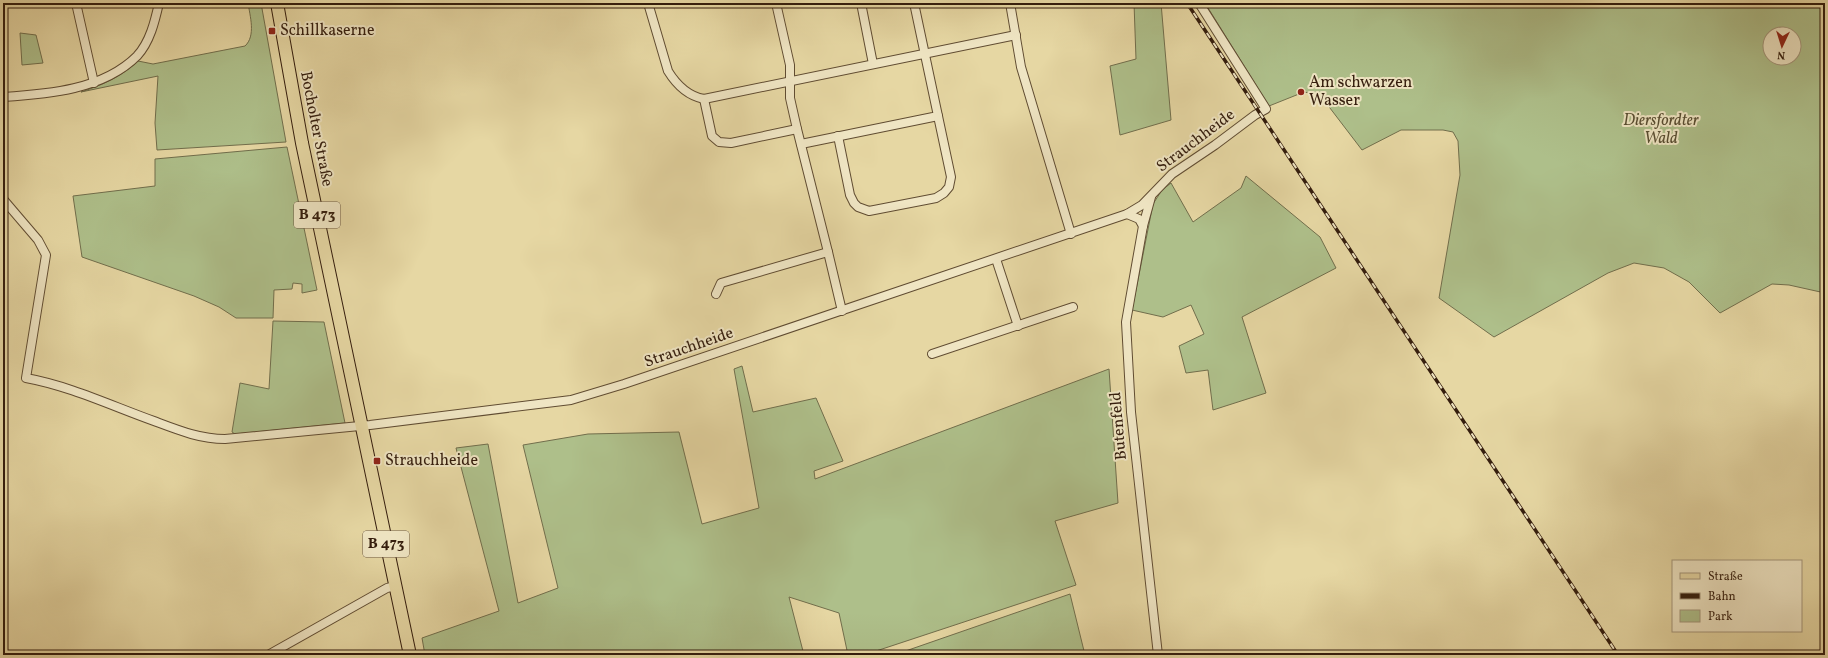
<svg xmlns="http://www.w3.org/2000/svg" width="1828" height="658" viewBox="0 0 1828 658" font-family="Vollkorn,serif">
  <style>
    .green { fill: #aebf8a; stroke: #716e4c; fill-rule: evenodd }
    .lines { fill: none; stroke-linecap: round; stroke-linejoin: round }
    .street-casing { stroke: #604c32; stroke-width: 10 }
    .primary-casing { stroke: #341d0d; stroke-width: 14 }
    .street { stroke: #efe5c3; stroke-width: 8 }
    .primary { stroke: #e6d7a3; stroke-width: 12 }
    .rail-casing { stroke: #341d0d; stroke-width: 3.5 }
    .rail { stroke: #efe5c3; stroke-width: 2; stroke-dasharray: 6; stroke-linecap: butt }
    .poi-dot { fill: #8f2418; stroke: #efe5c3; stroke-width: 1.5 }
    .labels { text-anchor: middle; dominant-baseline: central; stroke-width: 4; stroke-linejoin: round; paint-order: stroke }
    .shield { fill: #efe5c3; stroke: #6c5944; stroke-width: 1 }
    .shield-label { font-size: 15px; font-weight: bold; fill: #341d0d }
    .poi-label { font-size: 16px; fill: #341d0d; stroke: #efe5c3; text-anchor: start }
    .park-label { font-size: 16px; font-style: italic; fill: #594e32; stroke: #efe5c3 }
    .street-label { font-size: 16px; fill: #341d0d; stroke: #efe5c3 }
  </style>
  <rect width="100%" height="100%" fill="#e6d7a3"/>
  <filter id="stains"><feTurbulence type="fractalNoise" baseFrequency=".005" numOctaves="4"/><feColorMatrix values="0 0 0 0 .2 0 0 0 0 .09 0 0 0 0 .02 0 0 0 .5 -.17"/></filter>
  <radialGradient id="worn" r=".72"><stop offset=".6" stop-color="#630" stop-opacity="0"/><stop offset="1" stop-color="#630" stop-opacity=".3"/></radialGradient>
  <g class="green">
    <path d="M248,3H261L286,142L157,150L155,123L158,76L81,92C105,84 120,77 138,61L153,64L245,46C256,36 250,16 248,3Z"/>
    <polygon points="1134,3 1161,3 1171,120 1120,135 1110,66 1136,59"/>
    <path d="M1205,3H1825V293L1789,285L1772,284L1720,313L1689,282L1664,268L1634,263L1608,273L1494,337L1439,298L1460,175L1458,141L1453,132L1443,130H1401L1362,150L1320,95L1304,92L1269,106ZM1770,34H1794V58H1770Z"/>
    <polygon points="20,33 36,35 43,63 22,65"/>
    <polygon points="287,147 317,290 302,293 302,284 293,283 292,289 274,290 273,318 236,318 219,307 194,296 82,257 73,196 155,186 155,159"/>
    <polygon points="1246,176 1320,237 1336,268 1242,317 1266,393 1213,410 1208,370 1186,373 1179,346 1204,334 1191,305 1163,317 1132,310 1153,204 1162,190 1171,183 1193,222 1241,188"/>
    <polygon points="273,321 324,322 345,423 235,434 232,432 240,383 269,389"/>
    <polygon points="742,366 753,412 816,398 843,461 814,471 815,479 1109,369 1118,503 1055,521 1076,585 864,655 848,655 839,613 789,597 804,655 425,655 422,638 499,611 456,448 488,444 518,603 558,588 523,445 588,434 679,432 702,524 759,508 734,369"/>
    <polygon points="1070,594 1085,655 894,655"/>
  </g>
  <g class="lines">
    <defs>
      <g id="street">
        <polyline points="76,3 94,83"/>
        <path d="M648,3L668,71C676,84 688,96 704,99L1016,35"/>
        <polyline points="861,3 873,64"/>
        <polyline points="1010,3 1021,67 1071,234"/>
        <path d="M3,97C48,94 103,90 137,56C150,42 155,21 159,3"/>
        <polyline points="704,99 712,136 719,142 731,143 797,129 790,98 790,65 776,3"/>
        <polyline points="797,129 828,252"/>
        <polyline points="838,136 850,195 854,203 858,207 869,211 936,198 944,193 949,187 951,177 938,116"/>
        <polyline points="801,144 938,116 914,3"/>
        <polyline points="1151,197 1143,226 1126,322 1131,412 1158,655"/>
        <path d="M3,199L38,240L46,255L26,378C70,386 112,406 154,421C178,430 200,439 225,439L370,425L571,400L624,384L1127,214L1142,205L1172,174L1215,145L1255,115L1266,109L1199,3"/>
        <polyline points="1127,214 1139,219 1143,226"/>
        <polyline points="996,259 1018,326"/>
        <polyline points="716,294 721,283 828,252 842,311"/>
        <polyline points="932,354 1073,307"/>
        <polyline points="268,655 387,588 395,586"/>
      </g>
      <polyline id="primary" points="277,3 302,143 410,655"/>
    </defs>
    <use href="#street" class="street-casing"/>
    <use href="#primary" class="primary-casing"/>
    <use href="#street" class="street"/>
    <use href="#primary" class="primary"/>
    <defs>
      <polyline id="rail" points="1187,3 1618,655"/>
    </defs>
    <use href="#rail" class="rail-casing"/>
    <use href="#rail" class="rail"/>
  </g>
  <g class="poi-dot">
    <rect x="268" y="27" width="8" height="8" rx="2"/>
    <circle cx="1301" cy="92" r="4"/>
    <rect x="373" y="457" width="8" height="8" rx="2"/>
  </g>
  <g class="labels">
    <g class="shield">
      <rect x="294" y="202" width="46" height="26" rx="3"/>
      <rect x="363" y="531" width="46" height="26" rx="3"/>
    </g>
    <g class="shield-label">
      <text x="317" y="215">B 473</text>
      <text x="386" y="544">B 473</text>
    </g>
    <g class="poi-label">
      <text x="280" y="31">Schillkaserne</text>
      <text x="1309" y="83">Am schwarzen<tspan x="1309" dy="18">Wasser</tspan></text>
      <text x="385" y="461">Strauchheide</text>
    </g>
    <g class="park-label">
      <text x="1661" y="121">Diersfordter<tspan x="1661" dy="18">Wald</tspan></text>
    </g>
    <g class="street-label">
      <text transform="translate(316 129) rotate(79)">Bocholter Straße</text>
      <text transform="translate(1196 141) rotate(-37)">Strauchheide</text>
      <text transform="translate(689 348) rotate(-19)">Strauchheide</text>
      <text transform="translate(1119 426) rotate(-95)">Butenfeld</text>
    </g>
  </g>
  <rect width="1828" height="658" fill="none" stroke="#e6d7a3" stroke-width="16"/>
  <rect x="4" y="4" width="1820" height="650" fill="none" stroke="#341d0d" stroke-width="2"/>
  <rect x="8" y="8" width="1812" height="642" fill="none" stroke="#341d0d"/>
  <rect x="1672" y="560" width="130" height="72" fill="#efe5c3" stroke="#a4957a"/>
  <rect x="1680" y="573" width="20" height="6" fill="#e6d7a3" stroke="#a4957a"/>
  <text x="1708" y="580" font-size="12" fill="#341d0d">Straße</text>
  <rect x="1680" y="593" width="20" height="6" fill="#341d0d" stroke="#a4957a"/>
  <text x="1708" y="600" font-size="12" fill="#341d0d">Bahn</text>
  <rect x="1680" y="610" width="20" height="12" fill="#aebf8a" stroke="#a4957a"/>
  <text x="1708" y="620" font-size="12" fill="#341d0d">Park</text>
  <g transform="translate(1782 46) rotate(184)"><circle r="19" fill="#efe5c3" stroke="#a4957a"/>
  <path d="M0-3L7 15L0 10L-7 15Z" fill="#8f2418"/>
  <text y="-6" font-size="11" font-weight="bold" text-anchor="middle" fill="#341d0d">N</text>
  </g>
  <rect width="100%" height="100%" filter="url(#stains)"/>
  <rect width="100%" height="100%" fill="url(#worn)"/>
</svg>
